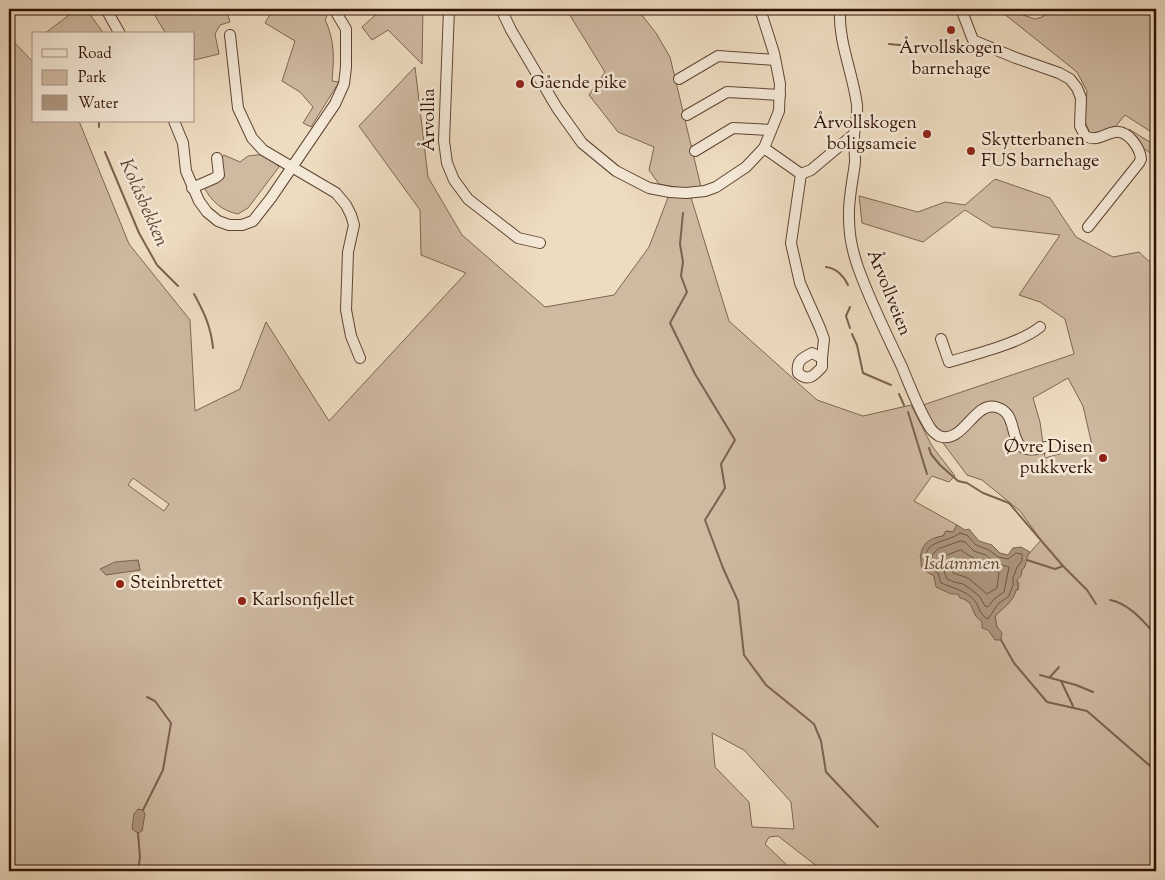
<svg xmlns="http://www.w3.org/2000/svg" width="1165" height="880" font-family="'Sorts Mill Goudy',serif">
	<rect width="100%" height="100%" fill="#eedcc1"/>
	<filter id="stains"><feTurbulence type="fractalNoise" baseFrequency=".004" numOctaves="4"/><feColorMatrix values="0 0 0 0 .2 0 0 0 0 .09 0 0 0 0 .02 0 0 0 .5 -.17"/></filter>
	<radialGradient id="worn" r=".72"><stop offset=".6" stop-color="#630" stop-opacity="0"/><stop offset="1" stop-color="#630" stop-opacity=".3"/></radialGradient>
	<g fill="#ceb9a1" stroke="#7f6552" fill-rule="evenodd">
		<polygon points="77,9 86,9 104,34 44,34"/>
		<polygon points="151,9 226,9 230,22 220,25 215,34 219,54 194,60 194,34 166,34"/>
		<path d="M 273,9 L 321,9 L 327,17 L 325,19 C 335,42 334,57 332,81 L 339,82 L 311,127 L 303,123 L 313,107 L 300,92 L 282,81 L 295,41 L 265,23 Z"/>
		<polygon points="382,9 423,9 422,64 388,30 372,40 362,27"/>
		<polygon points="566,9 637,9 656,33 670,57 701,187 685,189 659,184 649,170 654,147 618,132 589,95 605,72"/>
		<polygon points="998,9 1012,9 1023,15 1035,19 1042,17 1056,9 1156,9 1156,135 1125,115 1114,128 1094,134 1090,133 1084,120 1087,91 1077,72"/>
		<path d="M 9,37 L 34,63 L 34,121 L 79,121 L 129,244 L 190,320 L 195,411 L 240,389 L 266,322 L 329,421 L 466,273 L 421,255 L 420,210 L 359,126 L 415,67 L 428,177 L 462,235 L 545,307 L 614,295 L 649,247 L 669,195 L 689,191 L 729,321 L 817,400 L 863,416 L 911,405 L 932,446 L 955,476 L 949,482 L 932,476 L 914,501 L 957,525 L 953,532 L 946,531 L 943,536 C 931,538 923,544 920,557 L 934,576 L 937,587 L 958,594 L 971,604 L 975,615 L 982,622 L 997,627 L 995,616 C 1003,608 1013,601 1016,590 L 1018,590 L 1019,584 L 1017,580 L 1022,570 L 1024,568 L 1027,556 L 1041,540 L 1020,511 L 982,480 L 967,475 L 943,443 L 923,405 L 1074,354 L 1065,319 L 1040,302 L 1019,295 L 1060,235 L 992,227 L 965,210 L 923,242 L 862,223 L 859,196 L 918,212 L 945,202 L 965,205 L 995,179 L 1050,198 L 1076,237 L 1113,257 L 1139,252 L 1156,268 L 1156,871 L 823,871 L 778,836 L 769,837 L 765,844 L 793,871 L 84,871 L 84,868 L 81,871 L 9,871 ZM 1068,378 L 1083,406 L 1092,445 L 1045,458 L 1040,422 L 1033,398 ZM 133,478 L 169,504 L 164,511 L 128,485 ZM 138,560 L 140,570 L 119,572 ZM 712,733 L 744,750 L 791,802 L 794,829 L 752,827 L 749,802 L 715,767 Z"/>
		<polygon points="1129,129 1156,146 1156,152 1153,155 1139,145 1127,132"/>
		<path d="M 266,154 L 279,167 L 248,208 L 238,214 C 222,211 211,201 204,187 L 216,182 L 220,158 L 224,155 L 240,162 L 248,156 Z"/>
	</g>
	<g fill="#ad9780" stroke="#7b614e">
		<path d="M 957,525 L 965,530 L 969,529 L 979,541 L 992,545 L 1000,553 L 1008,555 L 1013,548 L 1021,547 L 1030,552 C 1026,557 1027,562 1024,568 L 1022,570 L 1021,576 L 1017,580 L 1018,589 L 1016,590 C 1014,601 1003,608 995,616 L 997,627 L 1002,633 L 1001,640 L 995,640 L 988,630 L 982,628 L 982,622 C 980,620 977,618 976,616 C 971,608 972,600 960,598 L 958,594 L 951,594 L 936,587 L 934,576 L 922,569 C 918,550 923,539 943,536 L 946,531 L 953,532 Z"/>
		<polygon points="138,560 140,570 106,575 100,569 115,562"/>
		<polygon points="138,809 143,810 145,814 142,831 138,833 132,829 134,814"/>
	</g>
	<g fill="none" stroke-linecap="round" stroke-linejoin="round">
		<g stroke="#6e5442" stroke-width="1">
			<path d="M 960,533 L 967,535 L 976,545 L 989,550 L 998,557 L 1008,559 L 1016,553 L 1022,554 L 1022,561 L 1017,567 L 1013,578 L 1013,585 L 1009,596 L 998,604 L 988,619 C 979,615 980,607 974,600 C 965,590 953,588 941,583 L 938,573 L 926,565 C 921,539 946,544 960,533 Z"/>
			<polygon points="961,541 965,542 974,551 986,555 995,563 1009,567 1004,592 994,599 988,607 985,606 980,597 972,590 963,584 954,582 947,579 943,568 932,561 932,555 938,549"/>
			<path d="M 961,550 C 967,555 972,557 980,561 C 987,564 991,570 999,572 L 997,588 L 987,594 L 968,578 L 953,573 L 950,567 L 943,557 Z"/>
		</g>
		<g stroke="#7b614e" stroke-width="2">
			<polyline points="889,44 910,46"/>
			<polyline points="99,127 99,121"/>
			<polyline points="105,152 139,233 157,265 178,286"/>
			<polyline points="683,213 680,244 683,262 681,276 687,292 670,323 695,374 735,440 721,464 725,488 705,520 723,568 738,601 744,655 766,685 814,724 821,741 826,772 878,827"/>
			<path d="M 826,267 C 836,268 844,276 848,285"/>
			<path d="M 194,294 C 204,312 211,327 213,348"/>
			<polyline points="850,328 846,316 850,307"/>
			<polyline points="852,334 857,345 863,373 891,385"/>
			<polyline points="899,394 904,405"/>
			<polyline points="908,412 927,474"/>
			<polyline points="929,448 931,454 940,465 958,481 967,483 983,493 1009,503 1063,566"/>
			<polyline points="1027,560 1055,569 1063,566 1087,590 1096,604"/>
			<path d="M 1110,600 C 1130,604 1143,621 1156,635"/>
			<polyline points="1001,640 1014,663 1047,702 1087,711 1156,771"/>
			<polyline points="1040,675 1076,685 1093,692"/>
			<polyline points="1050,677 1059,667"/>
			<polyline points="1061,681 1073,706"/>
			<polyline points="143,810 163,770 171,723 155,701 147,697"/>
			<polyline points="138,833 140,857 138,871"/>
		</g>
		<defs>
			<g id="minor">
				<polyline points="106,9 120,34"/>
				<polyline points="449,9 444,141 447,163 454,180 468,199 518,238 540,243"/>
				<polyline points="501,9 511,30 557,108 582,143 616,171 649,188 670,192 686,193 705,191 716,187 746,167 764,148 779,111 780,84 774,53 760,9"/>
				<path d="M 840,9 C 838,42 853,73 857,105 C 858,116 855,125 854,135 C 854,144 855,153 855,162 C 853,180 848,200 849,218 C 849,236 853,254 859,270 C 871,303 887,335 902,367 C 910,386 920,413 931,429 C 933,432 936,434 939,436 C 963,445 974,401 996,407 C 1025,414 1000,461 1046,447"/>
				<path d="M 961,9 L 973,40 L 977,42 L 1016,58 L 1059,73 L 1070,79 L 1077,88 L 1081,98 L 1080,126 L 1085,136 C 1097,142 1103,134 1115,132 C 1128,130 1140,148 1141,159 L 1139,163 L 1088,227"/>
				<polyline points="230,35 238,108 252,138 263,150 336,193 346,205 351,215 354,225 348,252 346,310 351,336 360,358"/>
				<polyline points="679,79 718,56 775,60"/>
				<polyline points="687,115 727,92 780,95"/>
				<polyline points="174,121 183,143 186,171 199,201 207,212 218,221 229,225 242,225 253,221 271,198 335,104 344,84 346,67 346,29 334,9"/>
				<polyline points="764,148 801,174"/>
				<polyline points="695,151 733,128 771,130"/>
				<polyline points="192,188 215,178 219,175 217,158"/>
				<path d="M 941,339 L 949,362 C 975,354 1021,343 1040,327"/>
				<path d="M 812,353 L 822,358 L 822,367 C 814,376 808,382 798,373 C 796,361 802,358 812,353 Z"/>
				<polyline points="822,358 824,339 820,328 800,283 791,243 801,174 811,170 854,134"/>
			</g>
		</defs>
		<use href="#minor" stroke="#604432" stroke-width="12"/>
		<use href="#minor" stroke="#f4e8d7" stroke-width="10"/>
	</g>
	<g fill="#8f2418" stroke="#f4e8d7" stroke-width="2">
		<circle cx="951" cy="30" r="5"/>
		<circle cx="520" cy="84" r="5"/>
		<circle cx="927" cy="134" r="5"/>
		<circle cx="971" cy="151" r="5"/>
		<circle cx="1103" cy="458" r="5"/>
		<circle cx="120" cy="584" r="5"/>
		<circle cx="242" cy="601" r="5"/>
	</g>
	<g text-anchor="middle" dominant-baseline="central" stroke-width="5" stroke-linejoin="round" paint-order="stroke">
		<g font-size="18" fill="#301103" stroke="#f4e8d7" text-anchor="start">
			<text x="951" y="49" text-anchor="middle">Årvollskogen<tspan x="951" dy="21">barnehage</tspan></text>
			<text x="530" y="84">Gående pike</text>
			<text x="917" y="124" text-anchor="end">Årvollskogen<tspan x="917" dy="21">boligsameie</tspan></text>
			<text x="981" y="141">Skytterbanen<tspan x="981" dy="21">FUS barnehage</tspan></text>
			<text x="1093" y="448" text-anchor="end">Øvre Disen<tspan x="1093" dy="21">pukkverk</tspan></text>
			<text x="130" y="584">Steinbrettet</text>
			<text x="252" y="601">Karlsonfjellet</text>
		</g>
		<g font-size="18" fill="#301103" stroke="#f4e8d7">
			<text transform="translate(430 120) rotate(-90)">Årvollia</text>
			<text transform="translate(888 293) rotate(68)">Årvollveien</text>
		</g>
		<g font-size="19" font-style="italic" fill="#624735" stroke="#f4e8d7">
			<text transform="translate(143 203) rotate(66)">Kolåsbekken</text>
			<text x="962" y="564">Isdammen</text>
		</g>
	</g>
	<rect width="1165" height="880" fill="none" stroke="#eedcc1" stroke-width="30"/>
	<rect x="10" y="10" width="1145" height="860" fill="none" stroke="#301103" stroke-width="2.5"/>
	<rect x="15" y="15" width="1135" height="850" fill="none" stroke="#301103"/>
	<rect x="32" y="32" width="162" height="90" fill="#f4e8d7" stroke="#a69282"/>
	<rect x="42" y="49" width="25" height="8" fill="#f4e8d7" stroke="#a69282"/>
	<text x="78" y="58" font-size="15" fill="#301103">Road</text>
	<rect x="42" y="70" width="25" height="15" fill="#ceb9a1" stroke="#a69282"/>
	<text x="78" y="82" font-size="15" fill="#301103">Park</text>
	<rect x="42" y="95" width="25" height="15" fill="#ad9780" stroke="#a69282"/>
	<text x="78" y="108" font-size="15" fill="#301103">Water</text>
	<rect width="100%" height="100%" filter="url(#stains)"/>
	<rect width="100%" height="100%" fill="url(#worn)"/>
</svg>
